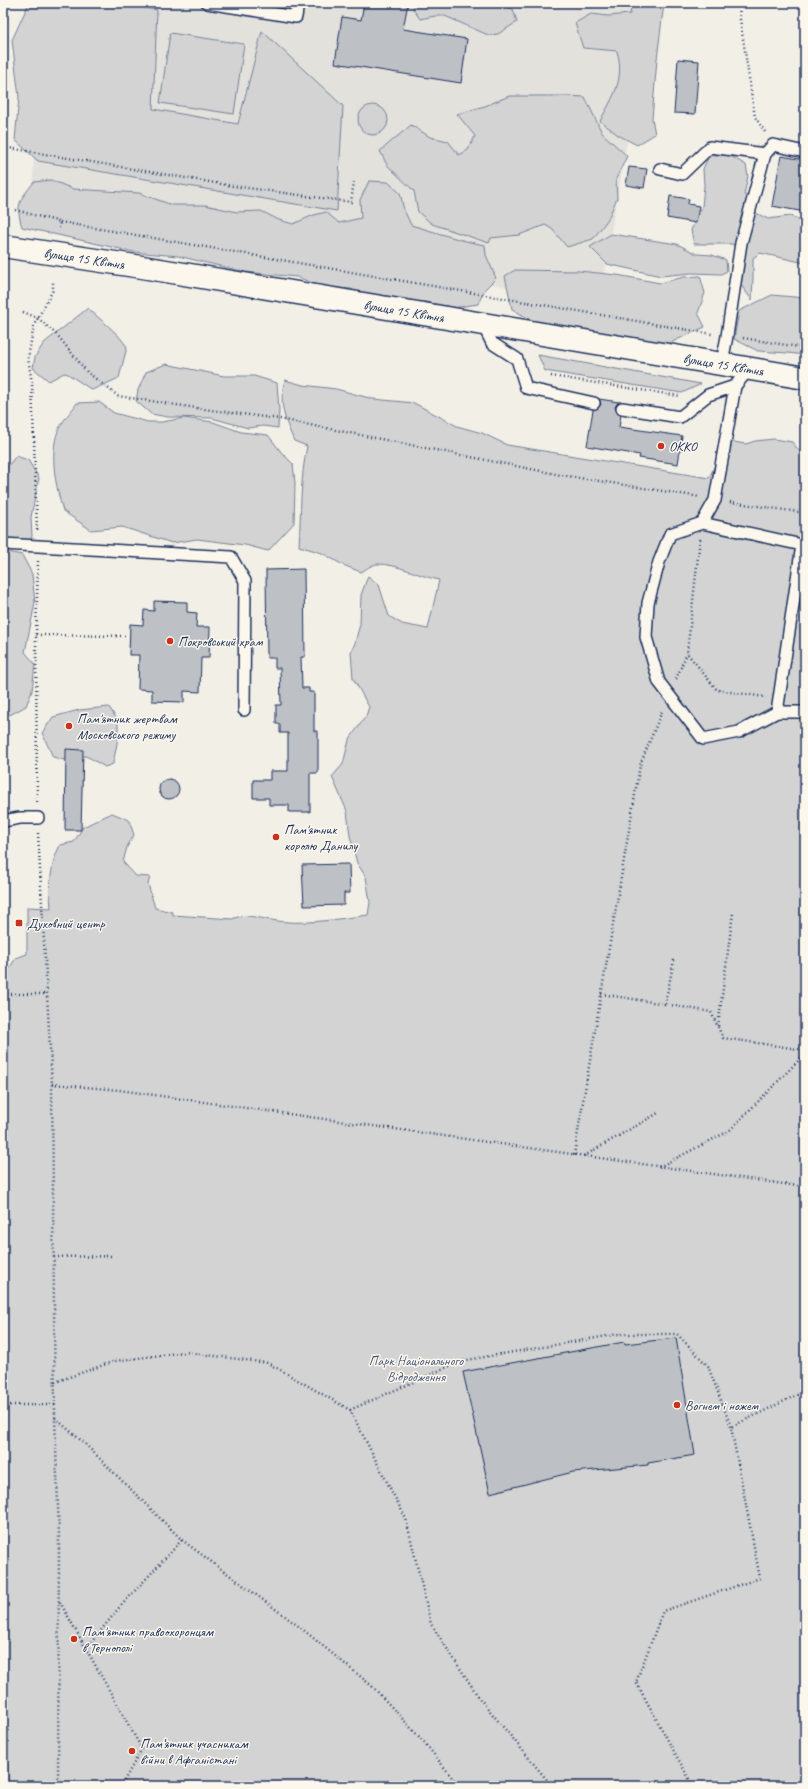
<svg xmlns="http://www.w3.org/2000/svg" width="808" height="1789" font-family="Caveat,sans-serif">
	<rect width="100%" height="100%" fill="#f2efe6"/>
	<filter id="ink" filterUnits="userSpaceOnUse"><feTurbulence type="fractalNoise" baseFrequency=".025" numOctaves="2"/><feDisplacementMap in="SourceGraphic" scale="8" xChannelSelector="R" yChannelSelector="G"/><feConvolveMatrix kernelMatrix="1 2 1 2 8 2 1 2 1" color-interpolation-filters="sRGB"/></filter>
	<g filter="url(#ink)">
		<polygon fill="#e2e1dc" points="40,3 652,3 598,303 32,202"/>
		<g fill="#d2d3d2" stroke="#768198">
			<polygon points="29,3 114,3 157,10 153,109 238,124 262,31 343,106 337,211 38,161 15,140 19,97 12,40"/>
			<polygon points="415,3 493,3 513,9 517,22 498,34 488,35 445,16 435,16 420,19 413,9"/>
			<path d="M 632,3 L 664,3 L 657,59 L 652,119 L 655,134 L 637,145 L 618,135 L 600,121 C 613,97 625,80 617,51 L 583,48 L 575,23 L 591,14 L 608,16 L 630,14 Z"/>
			<polygon points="170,33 244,44 234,114 160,103"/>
			<polygon points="509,96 567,96 585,97 602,133 627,156 616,179 617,198 608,219 593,239 567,247 552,229 545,225 519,235 491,238 489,243 432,224 418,212 414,191 387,165 380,151 411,125 430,137 448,141 459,155 468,150 475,136 457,114 485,106"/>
			<circle cx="373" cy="120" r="15"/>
			<polygon points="709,155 729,155 746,165 748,176 744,195 755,199 754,212 768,219 790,216 805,223 805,263 760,253 753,258 753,277 752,300 740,284 739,256 733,244 694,244 691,230 702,207 704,185 703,169"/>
			<path d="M 51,180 L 73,189 L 139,193 L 172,205 L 205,205 L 237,212 L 261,211 L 279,220 L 293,224 L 314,215 L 326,212 L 339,223 L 361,218 L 360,200 L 369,181 L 388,182 L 400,193 L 404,210 L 411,225 C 436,232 460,241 485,245 L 486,255 L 496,278 L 485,289 L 478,304 L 453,308 L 425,302 L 382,308 L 351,289 L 323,287 L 297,277 L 245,272 L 178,256 L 134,252 L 22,227 C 15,204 20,200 34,182 Z"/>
			<polygon points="611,234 677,244 697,254 712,255 726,260 727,271 721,274 691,273 661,276 607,264 590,247"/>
			<polygon points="515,270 579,271 617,275 660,283 684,277 700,276 705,293 698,313 705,327 663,346 593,331 540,325 512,309 505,276"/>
			<polygon points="772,295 805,298 805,355 788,353 758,351 734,339 739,311"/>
			<path d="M 88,308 C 101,321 117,331 127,347 L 119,378 L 92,390 L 68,374 L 64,373 L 49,381 L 33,368 L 35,357 L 44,343 Z"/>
			<polygon points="538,355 701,384 682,393 545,371"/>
			<polygon points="166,364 224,376 254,376 277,383 279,410 278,428 263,426 248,428 212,418 168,417 151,414 136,401 138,390 146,372"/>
			<path d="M 285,380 L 303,385 L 336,389 L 373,399 L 414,403 L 457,426 L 482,433 L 507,445 L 709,478 L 726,441 L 746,444 L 755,441 L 774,439 L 792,442 L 801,453 L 805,452 L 805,1786 L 9,1786 L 6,1732 L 6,1672 L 3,1633 L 7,1582 L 3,1397 L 3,978 L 16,958 L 27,954 L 27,907 L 51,908 C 49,886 50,865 60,845 L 74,842 L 83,827 L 112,813 L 129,820 L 134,835 L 127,847 L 123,862 L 136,876 L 150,877 L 148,884 L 155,908 L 172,912 L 173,915 L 232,919 C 245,913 258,918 271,920 C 303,926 336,919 368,915 L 370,902 L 366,877 L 357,863 L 350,836 L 347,811 L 332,777 L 343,764 L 349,740 L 366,716 L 369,707 L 353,678 L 351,652 L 355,643 L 360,624 L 361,595 L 368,576 L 379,585 L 389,616 L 402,624 L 428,629 L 439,580 C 419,576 398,564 378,564 C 372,564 365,570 361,572 L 343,565 L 322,553 L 299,546 C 301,513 300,479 307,446 L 294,441 C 285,420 278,403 285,380 Z"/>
			<path d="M 99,402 L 114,413 L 148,422 L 162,422 L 184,418 L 213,422 L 241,432 L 268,435 L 282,453 L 293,464 L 295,483 L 294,523 L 268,551 L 245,545 L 197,539 L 172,543 L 122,527 L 91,530 L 63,511 C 56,487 49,455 58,431 C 61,422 71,412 77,403 Z"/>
			<polygon points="16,456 28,460 39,478 31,517 32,537 26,545 11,540 3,532 3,472"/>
			<polygon points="8,552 22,555 32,574 35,603 25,652 35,664 32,691 26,706 10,715 3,706 3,649 5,634 3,627 3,557"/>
			<polygon points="109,707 118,721 118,738 113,764 105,767 90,758 77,753 64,760 53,757 42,733 53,717 79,710"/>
		</g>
		<g fill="#bdc0c4" stroke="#1b2f5e">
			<polygon points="364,3 408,3 403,29 467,39 461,83 335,63 342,17 361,20"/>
			<polygon points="678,59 699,61 695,114 674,113"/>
			<polygon points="781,156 805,160 805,212 772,206"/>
			<polygon points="629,167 647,169 644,188 626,185"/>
			<polygon points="670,196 689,199 688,204 699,206 696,223 667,218"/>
			<polygon points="599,399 619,402 615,407 617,413 621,415 619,427 682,436 678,464 639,458 640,455 587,446 593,410 599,407 601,404"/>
			<polygon points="304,569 305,657 301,657 302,688 309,688 309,692 314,692 314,731 318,731 318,773 310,773 310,812 289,812 289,805 269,805 269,798 253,798 253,780 270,780 270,771 288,771 288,733 280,733 280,724 276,724 276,705 281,705 280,668 275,668 275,658 267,658 266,570"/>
			<polygon points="154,601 187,602 187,612 197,613 196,627 210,627 209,658 201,658 200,692 184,691 184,702 152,701 152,690 138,689 139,655 129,655 130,624 143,625 144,610 154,611"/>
			<polygon points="66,749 83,750 81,830 65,830"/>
			<circle cx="169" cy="789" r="10"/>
			<polygon points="349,864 350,893 344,893 344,905 304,906 302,865"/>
			<polygon points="676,1338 695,1455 648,1463 648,1465 573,1472 490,1493 463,1372 624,1342 625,1344"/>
		</g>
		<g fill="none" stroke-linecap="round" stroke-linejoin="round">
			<defs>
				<g id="lane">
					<polyline points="207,3 296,17 298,3"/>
					<polyline points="660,169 682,174 710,147 765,154"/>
					<polyline points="483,325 492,343 517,359 526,388 594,403"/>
					<polyline points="722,363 727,336 741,243 765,154 773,145 805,152"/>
					<polyline points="622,408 680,417 708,395 735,386 749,369"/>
					<polyline points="702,523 670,534 659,562 648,603 646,637 659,682 703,739 739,732 777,712 802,545 702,523 715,500 735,386"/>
					<polyline points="3,544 231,557 245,581 244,710"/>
					<polyline points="777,712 805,712"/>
					<polyline points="3,821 20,818 38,818"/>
				</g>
				<g id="highway">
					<path id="s1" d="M 3,246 L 142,267 L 805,378"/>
				</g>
			</defs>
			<use href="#lane" stroke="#1b2f5e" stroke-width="14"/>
			<use href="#highway" stroke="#1b2f5e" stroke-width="25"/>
			<g stroke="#1b2f5e" stroke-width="2.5" stroke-dasharray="1 3" stroke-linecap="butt">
				<polyline points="739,3 740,19 755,117 765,132"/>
				<polyline points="3,147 233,186 351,202 354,182"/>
				<polyline points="15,210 60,222 59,228"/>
				<polyline points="60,222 712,334"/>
				<polyline points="23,312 38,318 58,336 87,372 118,396 203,409 280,419 561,475 700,497"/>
				<polyline points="743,338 805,348"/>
				<polyline points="551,376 680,396"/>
				<polyline points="730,502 805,513"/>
				<polyline points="37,530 32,383 28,358 34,325 53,290 53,281"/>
				<polyline points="700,539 687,653 717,690 765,697"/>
				<polyline points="36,635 126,636"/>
				<polyline points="676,679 687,653"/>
				<polyline points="37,802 36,635 38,561"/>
				<polyline points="38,833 52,1084 55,1418 59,1535 58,1786"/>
				<polyline points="674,960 665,1004 711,1012 723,1038 805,1050"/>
				<polyline points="3,994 46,994"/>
				<polyline points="601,994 665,1004"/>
				<polyline points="718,1026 733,913"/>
				<polyline points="52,1084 119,1090 805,1187"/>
				<polyline points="574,1155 640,765 662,711"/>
				<polyline points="584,1156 658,1113"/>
				<polyline points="659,1167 729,1131 805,1054"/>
				<polyline points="54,1257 112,1256"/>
				<polyline points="55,1382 115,1361 185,1352 268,1363 350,1410 406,1519 431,1624 480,1699 552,1786"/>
				<polyline points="6,1405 55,1405"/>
				<polyline points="350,1410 461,1361 619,1334 677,1334 708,1366 731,1427"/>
				<polyline points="55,1418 84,1443 182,1540 301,1628 372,1686 424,1742 459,1786"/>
				<polyline points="60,1602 142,1749 121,1786"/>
				<polyline points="86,1649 118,1609 182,1540"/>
				<polyline points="693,1786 636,1682 663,1611 760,1578 731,1427 805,1391"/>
			</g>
			<use href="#lane" stroke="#fbf7ec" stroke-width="11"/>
			<use href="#highway" stroke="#fbf7ec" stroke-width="22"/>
		</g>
	</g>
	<g fill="#c8321e" stroke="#fbf7ec" stroke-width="1.5">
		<circle cx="661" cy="446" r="4"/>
		<circle cx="170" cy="641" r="4"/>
		<circle cx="69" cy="726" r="4"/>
		<circle cx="276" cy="837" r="4"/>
		<rect x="15" y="919" width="8" height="8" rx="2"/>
		<circle cx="677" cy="1405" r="4"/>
		<circle cx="74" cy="1639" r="4"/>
		<circle cx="132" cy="1751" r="4"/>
	</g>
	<g text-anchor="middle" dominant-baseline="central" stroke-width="3" stroke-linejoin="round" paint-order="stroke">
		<g font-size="14" fill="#1b2f5e" stroke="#fbf7ec">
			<text stroke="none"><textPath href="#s1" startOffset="82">вулиця 15 Квітня</textPath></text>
			<text stroke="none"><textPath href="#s1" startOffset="406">вулиця 15 Квітня</textPath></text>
			<text stroke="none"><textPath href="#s1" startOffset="730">вулиця 15 Квітня</textPath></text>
		</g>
		<g font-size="14" fill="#1b2f5e" stroke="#fbf7ec" text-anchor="start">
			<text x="669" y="446">ОККО</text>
			<text x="178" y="641">Покровський храм</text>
			<text x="77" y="718">Пам'ятник жертвам<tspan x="77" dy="16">Московського режиму</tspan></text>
			<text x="284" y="829">Пам'ятник<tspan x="284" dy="16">королю Данилу</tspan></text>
			<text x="27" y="923">Духовний центр</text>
			<text x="685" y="1405">Вогнем і ножем</text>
			<text x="82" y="1631">Пам'ятник правоохоронцям<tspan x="82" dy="16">в Тернополі</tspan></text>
			<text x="140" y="1743">Пам’ятник учасникам<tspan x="140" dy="16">війни в Афганістані</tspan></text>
		</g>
		<g font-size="14" fill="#49587b" stroke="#fbf7ec">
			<text x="416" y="1360">Парк Національного<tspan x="416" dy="16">Відродження</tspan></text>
		</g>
	</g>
	<rect width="808" height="1789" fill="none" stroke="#fbf7ec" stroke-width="16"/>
	<rect x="8" y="8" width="792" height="1773" fill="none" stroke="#1b2f5e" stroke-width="1.5" filter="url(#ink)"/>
</svg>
